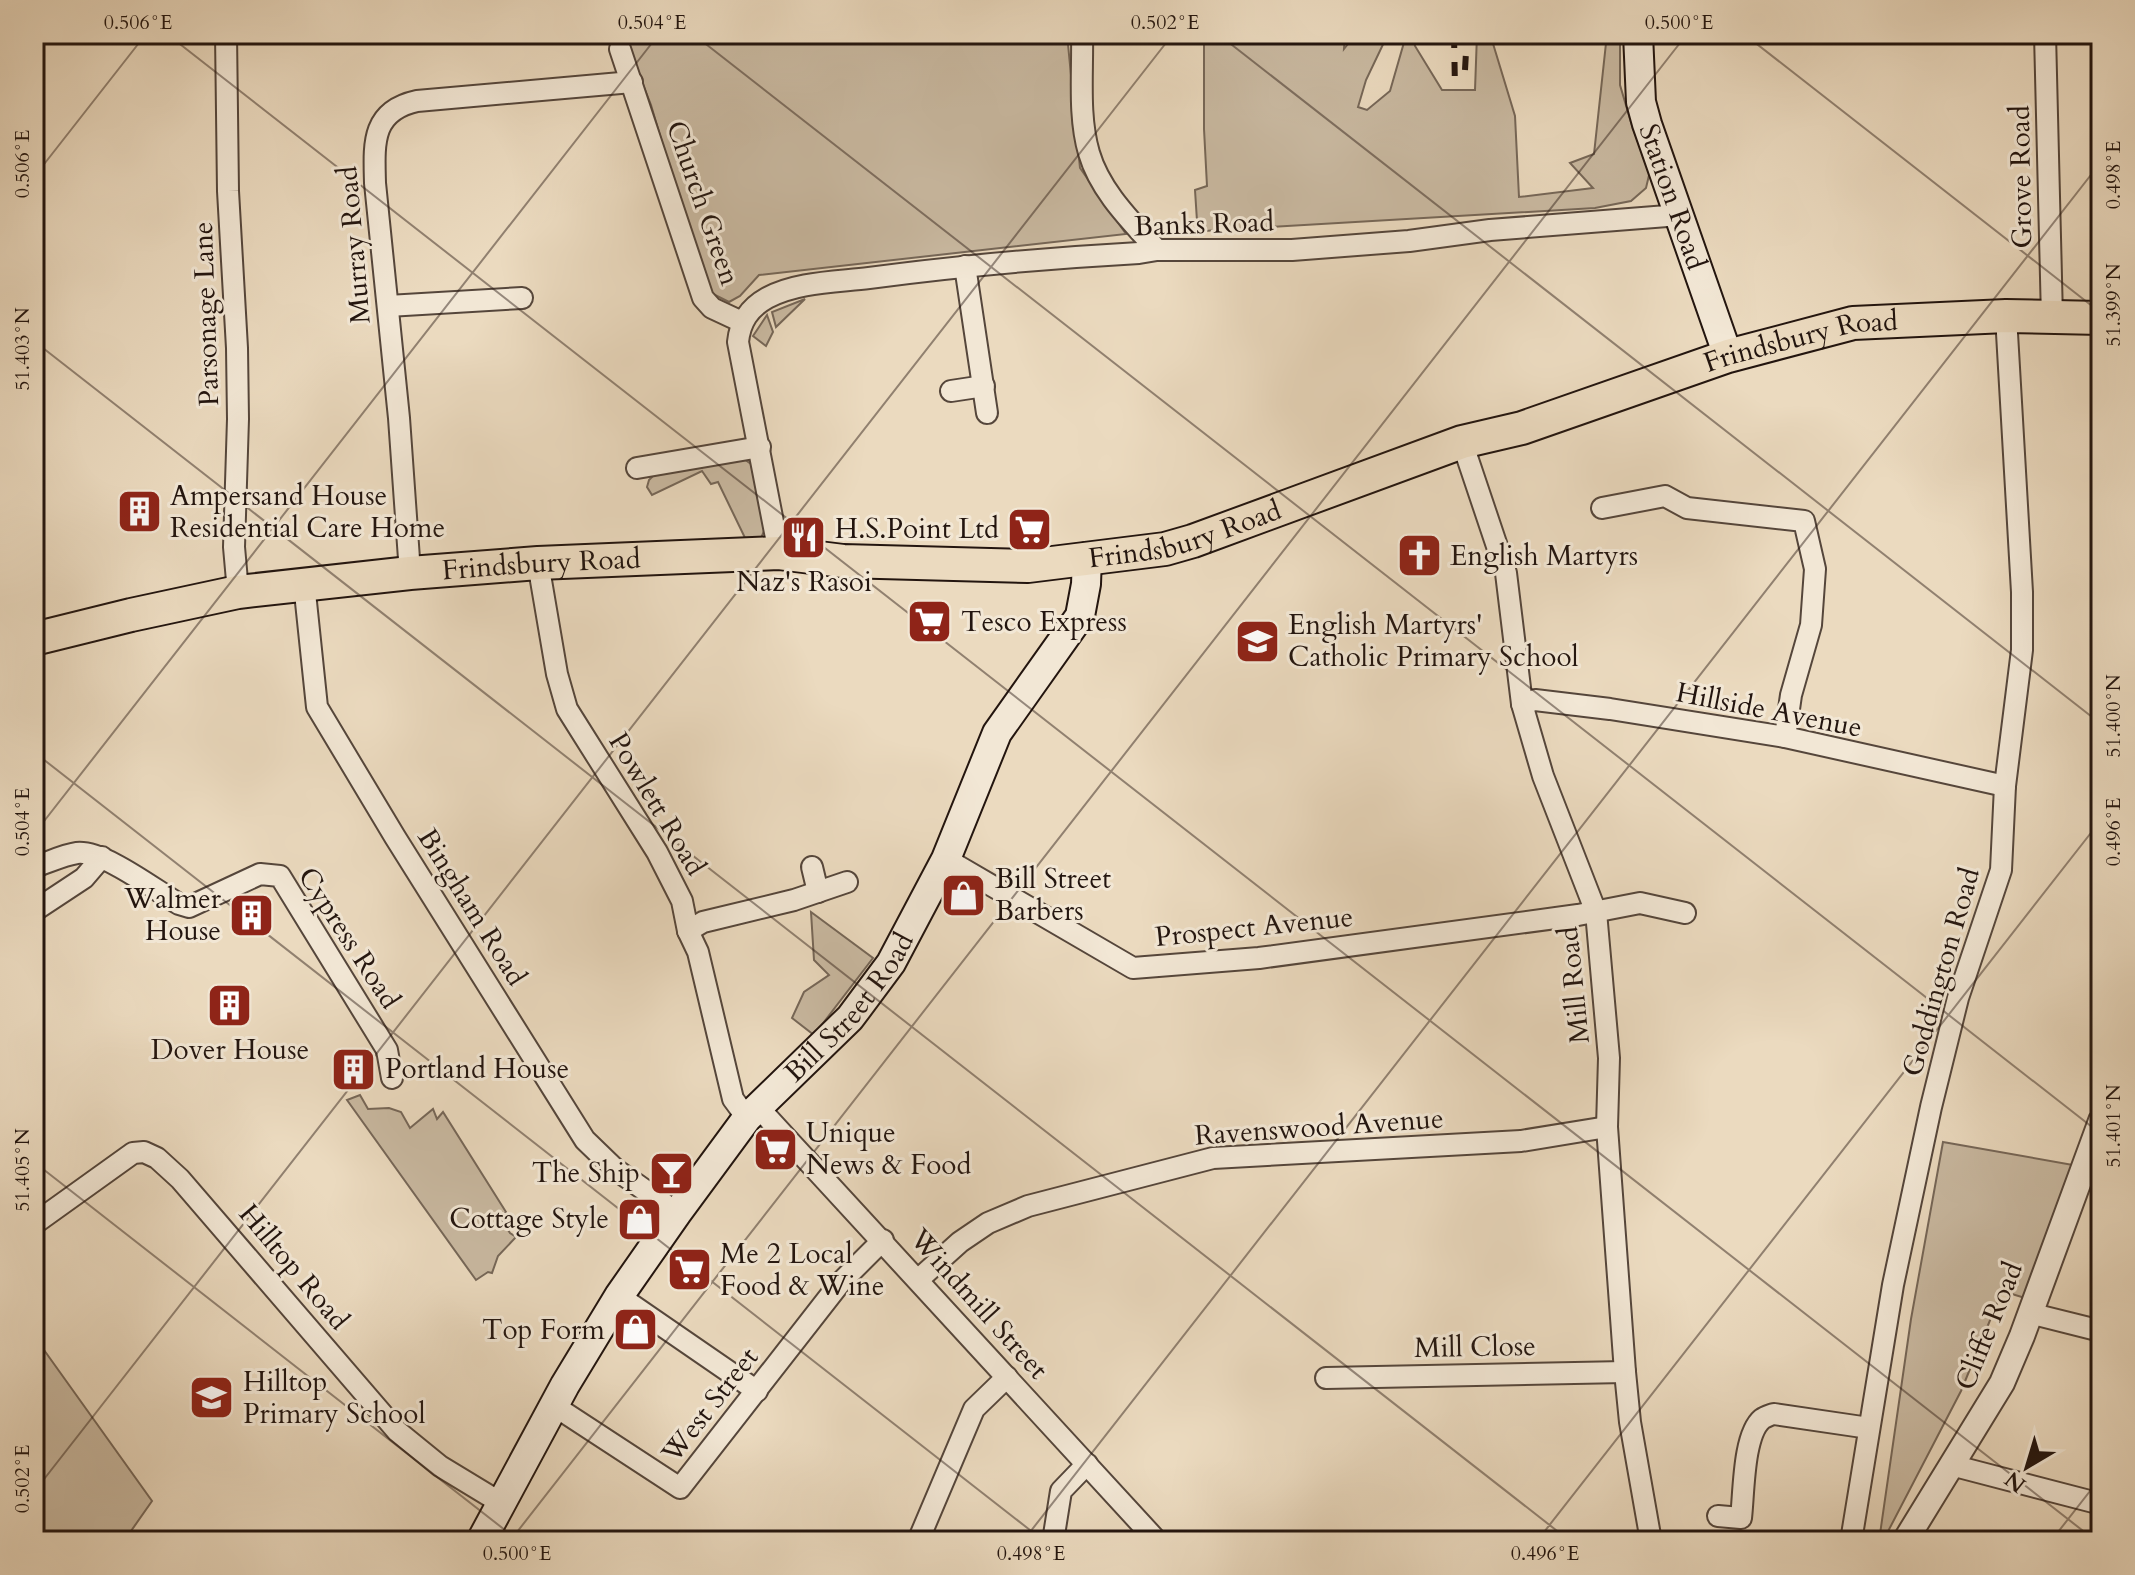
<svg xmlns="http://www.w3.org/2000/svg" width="2135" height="1575" font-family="Cardo,serif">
	<rect width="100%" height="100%" fill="#ebdabf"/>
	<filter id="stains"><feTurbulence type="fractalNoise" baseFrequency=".0025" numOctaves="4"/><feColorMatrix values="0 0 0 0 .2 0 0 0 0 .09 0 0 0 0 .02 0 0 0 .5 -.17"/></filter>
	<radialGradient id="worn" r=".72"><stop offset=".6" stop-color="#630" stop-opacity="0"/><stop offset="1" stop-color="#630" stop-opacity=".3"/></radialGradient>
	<g fill="#c9b9a1" stroke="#766758" stroke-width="2">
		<polygon points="623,34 1067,34 1080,168 1126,234 759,275 740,296 729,302 709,292 699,268 651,105"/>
		<polygon points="1204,34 1345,34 1344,49 1356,34 1388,34 1366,80 1358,107 1367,110 1390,91 1405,39 1414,41 1415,46 1442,90 1475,90 1477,34 1491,37 1515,116 1519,197 1593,188 1570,163 1594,154 1607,34 1620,34 1620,85 1633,129 1650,171 1646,188 1631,201 1595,208 1204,231 1197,221 1195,190 1207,186 1204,129"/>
		<polygon points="805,299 776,327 772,312"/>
		<polygon points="767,315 773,332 766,346 753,336"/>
		<polygon points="744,459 751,464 765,529 761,538 747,542 718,482 711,484 702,471 652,495 647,487 649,480 656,473"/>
		<polygon points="811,912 873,958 814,1035 792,1018 804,992 829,975 814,960"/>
		<polygon points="360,1095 368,1109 389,1108 401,1112 410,1128 433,1109 437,1119 443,1112 506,1212 500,1217 510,1233 516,1237 498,1256 492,1273 488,1272 476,1280 347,1100"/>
		<polygon points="1943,1142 2073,1165 2025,1298 2002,1291 1961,1391 1883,1541 1879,1541 1911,1319"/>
		<polygon points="34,1336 152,1501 124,1541 34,1541"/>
	</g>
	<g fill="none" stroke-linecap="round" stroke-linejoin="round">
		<defs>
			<g id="minor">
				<polyline points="226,34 228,191 237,348 238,419 234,547 238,592"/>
				<path d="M 1082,34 C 1083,72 1078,116 1089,153 C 1100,191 1131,221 1157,250"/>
				<polyline points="2045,34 2052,318"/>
				<polyline points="620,49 703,298 712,308 742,322"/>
				<polyline points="965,266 987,413"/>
				<polyline points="388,306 522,298"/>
				<polyline points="951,391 984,386"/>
				<polyline points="1462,442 1506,573 1522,704 1543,776 1596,912 1609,1058 1607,1127 1625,1372 1630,1422 1651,1541"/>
				<polyline points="637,468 760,447"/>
				<polyline points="1602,508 1665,496 1687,508 1804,521 1815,569 1811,625 1791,695 1785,737"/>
				<path d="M 779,553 L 738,342 C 740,322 749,308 767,298 C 796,282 836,282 869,278 C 959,266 1049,258 1139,253 L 1157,250 L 1292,250 L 1409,241 L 1490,230 L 1680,215"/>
				<polyline points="538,563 557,674 567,709 657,852 682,901 688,931 698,952 733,1099 747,1118"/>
				<path d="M 410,573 L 399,418 L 375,183 C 374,144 371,111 417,101 L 632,82"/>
				<polyline points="304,583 317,707 395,837 585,1140 615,1169 677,1213"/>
				<polyline points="1522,704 1535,700 1610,709 1785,737 2005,786"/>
				<polyline points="946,859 1133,968 1259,958 1578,915 1640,903 1685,913"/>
				<path d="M 34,867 C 47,863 63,855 77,853 C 103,850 155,890 179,904 L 189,907 L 260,874 L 280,876 L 387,1050 L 392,1078"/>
				<polyline points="812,867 818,892"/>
				<polyline points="34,911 84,878 102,857"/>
				<polyline points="688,931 703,922 794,900 847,882"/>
				<polyline points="758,1107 1157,1541"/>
				<polyline points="34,1224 133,1153 144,1152 157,1158 180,1179 397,1431 440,1466 501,1503"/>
				<polyline points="919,1279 960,1242 988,1223 1028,1206 1213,1158 1521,1141 1607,1127"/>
				<polyline points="619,1296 757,1391"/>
				<polyline points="2029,1313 2101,1331"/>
				<polyline points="1326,1378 1625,1372"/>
				<polyline points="553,1405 680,1488 840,1283 883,1240"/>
				<polyline points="1951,1465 2101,1504"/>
				<path d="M 1718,1516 L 1741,1518 C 1744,1493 1743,1435 1762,1419 C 1763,1418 1772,1414 1774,1414 L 1869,1428"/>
				<polyline points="918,1541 974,1409 1007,1377"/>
				<polyline points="1053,1541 1061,1491 1087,1464"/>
				<polyline points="1851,1541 1893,1285 1931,1107 1958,998 2001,870 2005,786 2022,650 2022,592 2006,316"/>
			</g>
			<polyline id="tertiary" points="1905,1541 2002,1383 2022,1336 2101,1121"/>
			<g id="secondary">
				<path id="s1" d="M 1638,34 L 1641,102 L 1647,124 L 1728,356"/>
				<path id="s2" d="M 481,1541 L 565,1385 L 619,1296 L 677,1213 L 747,1118 L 850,1018 L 891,963 L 946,859 L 997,733 L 1080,616 L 1086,584 L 1087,557"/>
			</g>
			<g id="primary">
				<path id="s3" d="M 34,639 L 131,615 L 238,592 L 410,573 L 538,563 L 779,553 L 843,561 L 1028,566 L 1165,549 L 1193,541 L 1462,442 L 1522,428 L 1728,356 L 1853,323 L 2006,316 L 2101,318"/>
			</g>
		</defs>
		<use href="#minor" stroke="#55463b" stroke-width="24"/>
		<use href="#tertiary" stroke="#55463b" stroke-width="28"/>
		<use href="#secondary" stroke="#23150f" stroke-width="32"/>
		<use href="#primary" stroke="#23150f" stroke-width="36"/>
		<use href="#minor" stroke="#f2e7d5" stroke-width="20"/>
		<use href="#tertiary" stroke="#f2e7d5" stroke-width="24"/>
		<use href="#secondary" stroke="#f2e7d5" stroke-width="28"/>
		<use href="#primary" stroke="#ebdabf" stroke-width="32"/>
		<g stroke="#23150f" stroke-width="6" stroke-dasharray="14 14" stroke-linecap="butt">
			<polyline points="1454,34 1455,90"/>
			<polyline points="1465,70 1467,34"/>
		</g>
	</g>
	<path fill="none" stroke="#23150f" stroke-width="2" stroke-opacity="0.45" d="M 167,34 L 2096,1541M 693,34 L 2101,1134M 1218,34 L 2101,724M 1744,34 L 2101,313M 34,177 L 146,34M 34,341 L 1570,1541M 34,752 L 1044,1541M 34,834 L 659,34M 34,1162 L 519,1541M 34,1492 L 1173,34M 510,1541 L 1687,34M 1023,1541 L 2101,162M 1537,1541 L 2101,820M 2051,1541 L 2101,1477"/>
	<defs>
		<symbol id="building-square" viewBox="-11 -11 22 22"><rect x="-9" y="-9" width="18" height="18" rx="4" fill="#8f2418" stroke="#f2e7d5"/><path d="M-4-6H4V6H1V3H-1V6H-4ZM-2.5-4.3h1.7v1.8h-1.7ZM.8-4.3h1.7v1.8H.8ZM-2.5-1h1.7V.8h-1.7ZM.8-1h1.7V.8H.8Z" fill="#fff"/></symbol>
		<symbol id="supermarket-square" viewBox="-11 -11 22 22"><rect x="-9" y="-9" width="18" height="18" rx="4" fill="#8f2418" stroke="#f2e7d5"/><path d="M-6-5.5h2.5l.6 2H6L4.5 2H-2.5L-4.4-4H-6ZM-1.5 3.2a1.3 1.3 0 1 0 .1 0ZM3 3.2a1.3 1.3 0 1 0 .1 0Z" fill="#fff"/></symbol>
		<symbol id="restaurant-square" viewBox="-11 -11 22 22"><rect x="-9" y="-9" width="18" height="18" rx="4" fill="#8f2418" stroke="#f2e7d5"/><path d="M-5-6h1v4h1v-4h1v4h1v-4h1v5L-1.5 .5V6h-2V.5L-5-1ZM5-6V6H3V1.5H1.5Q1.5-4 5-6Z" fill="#fff"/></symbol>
		<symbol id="church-square" viewBox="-11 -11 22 22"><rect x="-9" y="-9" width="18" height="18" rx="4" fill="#8f2418" stroke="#f2e7d5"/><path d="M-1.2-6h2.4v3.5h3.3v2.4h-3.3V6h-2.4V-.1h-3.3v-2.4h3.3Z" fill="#fff"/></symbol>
		<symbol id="school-square" viewBox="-11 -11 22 22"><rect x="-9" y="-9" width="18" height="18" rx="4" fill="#8f2418" stroke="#f2e7d5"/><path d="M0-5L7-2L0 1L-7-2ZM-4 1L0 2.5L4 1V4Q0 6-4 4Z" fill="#fff"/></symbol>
		<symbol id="shop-square" viewBox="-11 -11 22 22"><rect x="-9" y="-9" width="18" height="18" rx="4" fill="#8f2418" stroke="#f2e7d5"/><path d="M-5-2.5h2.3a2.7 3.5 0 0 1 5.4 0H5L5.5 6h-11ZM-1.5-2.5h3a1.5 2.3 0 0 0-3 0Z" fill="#fff"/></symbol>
		<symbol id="bar-square" viewBox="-11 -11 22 22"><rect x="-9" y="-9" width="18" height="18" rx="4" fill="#8f2418" stroke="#f2e7d5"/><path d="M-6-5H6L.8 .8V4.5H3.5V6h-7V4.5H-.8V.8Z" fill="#fff"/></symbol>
	</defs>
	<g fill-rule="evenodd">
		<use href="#building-square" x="114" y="486" width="51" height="51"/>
		<use href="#supermarket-square" x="1004" y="504" width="51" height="51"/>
		<use href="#restaurant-square" x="778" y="512" width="51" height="51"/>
		<use href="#church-square" x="1394" y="530" width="51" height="51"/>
		<use href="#supermarket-square" x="904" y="596" width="51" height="51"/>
		<use href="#school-square" x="1232" y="616" width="51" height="51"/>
		<use href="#shop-square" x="938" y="870" width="51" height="51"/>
		<use href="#building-square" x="226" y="890" width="51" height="51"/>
		<use href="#building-square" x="204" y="980" width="51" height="51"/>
		<use href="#building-square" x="328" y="1044" width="51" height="51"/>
		<use href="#supermarket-square" x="750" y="1124" width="51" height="51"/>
		<use href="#bar-square" x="646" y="1148" width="51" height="51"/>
		<use href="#shop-square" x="614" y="1194" width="51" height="51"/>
		<use href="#supermarket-square" x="664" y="1244" width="51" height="51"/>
		<use href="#shop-square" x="610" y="1304" width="51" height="51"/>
		<use href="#school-square" x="186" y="1372" width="51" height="51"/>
	</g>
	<g text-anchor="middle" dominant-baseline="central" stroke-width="6" stroke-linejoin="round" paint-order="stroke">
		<g font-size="28" fill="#23150f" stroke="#f2e7d5">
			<text transform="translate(2021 177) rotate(-91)">Grove Road</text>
			<text stroke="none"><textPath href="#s1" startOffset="168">Station Road</textPath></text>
			<text transform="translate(703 203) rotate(71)">Church Green</text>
			<text transform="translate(1204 224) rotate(-2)">Banks Road</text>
			<text transform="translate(354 245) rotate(-95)">Murray Road</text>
			<text transform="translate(206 314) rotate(-92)">Parsonage Lane</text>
			<text stroke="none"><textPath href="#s3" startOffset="1810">Frindsbury Road</textPath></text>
			<text stroke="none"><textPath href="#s3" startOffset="1162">Frindsbury Road</textPath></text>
			<text stroke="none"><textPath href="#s3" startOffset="514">Frindsbury Road</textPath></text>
			<text transform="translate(1769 710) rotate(11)">Hillside Avenue</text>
			<text transform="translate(657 804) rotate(59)">Powlett Road</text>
			<text transform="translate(472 907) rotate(58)">Bingham Road</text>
			<text transform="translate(1254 927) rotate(-6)">Prospect Avenue</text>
			<text transform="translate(349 938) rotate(57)">Cypress Road</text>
			<text transform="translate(1941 972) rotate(-74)">Goddington Road</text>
			<text transform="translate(1574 985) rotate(-96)">Mill Road</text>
			<text stroke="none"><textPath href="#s2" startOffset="652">Bill Street Road</textPath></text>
			<text transform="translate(1319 1127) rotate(-4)">Ravenswood Avenue</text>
			<text transform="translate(294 1267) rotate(50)">Hilltop Road</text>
			<text transform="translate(979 1304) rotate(48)">Windmill Street</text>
			<text transform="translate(1989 1326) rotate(-68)">Cliffe Road</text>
			<text transform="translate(1475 1347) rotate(-1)">Mill Close</text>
			<text transform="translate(710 1405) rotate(-52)">West Street</text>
		</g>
		<g font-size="28" fill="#23150f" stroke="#f2e7d5" text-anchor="start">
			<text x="170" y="496">Ampersand House<tspan x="170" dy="32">Residential Care Home</tspan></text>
			<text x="999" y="529" text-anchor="end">H.S.Point Ltd</text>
			<text x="1450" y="556">English Martyrs</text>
			<text x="804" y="582" text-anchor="middle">Naz's Rasoi</text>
			<text x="961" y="622">Tesco Express</text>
			<text x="1288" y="625">English Martyrs'<tspan x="1288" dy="32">Catholic Primary School</tspan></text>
			<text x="995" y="879">Bill Street<tspan x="995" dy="32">Barbers</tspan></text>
			<text x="221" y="899" text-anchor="end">Walmer<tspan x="221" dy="32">House</tspan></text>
			<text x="230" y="1050" text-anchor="middle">Dover House</text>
			<text x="385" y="1069">Portland House</text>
			<text x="806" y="1133">Unique<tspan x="806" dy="32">News &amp; Food</tspan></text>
			<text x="640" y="1173" text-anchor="end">The Ship</text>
			<text x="609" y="1219" text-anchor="end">Cottage Style</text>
			<text x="720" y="1254">Me 2 Local<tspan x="720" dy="32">Food &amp; Wine</tspan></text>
			<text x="605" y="1330" text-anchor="end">Top Form</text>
			<text x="243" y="1382">Hilltop<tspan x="243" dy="32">Primary School</tspan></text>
		</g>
	</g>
	<rect width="2135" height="1575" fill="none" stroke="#ebdabf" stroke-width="88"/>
	<g transform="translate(2027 1467) rotate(218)" stroke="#f2e7d5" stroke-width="6" paint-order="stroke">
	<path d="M0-6L14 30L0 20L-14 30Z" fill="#23150f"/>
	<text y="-12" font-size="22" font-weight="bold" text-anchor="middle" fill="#23150f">N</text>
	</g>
	<rect x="44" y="44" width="2047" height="1487" fill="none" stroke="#23150f" stroke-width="3"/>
	<g font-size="20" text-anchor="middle" fill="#23150f">
		<text x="138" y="29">0.506°E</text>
		<text x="652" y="29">0.504°E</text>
		<text x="1165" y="29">0.502°E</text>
		<text x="1679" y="29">0.500°E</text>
		<text transform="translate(22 164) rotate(-90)" y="7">0.506°E</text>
		<text transform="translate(2113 175) rotate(-90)" y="7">0.498°E</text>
		<text transform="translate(2113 305) rotate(-90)" y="7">51.399°N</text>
		<text transform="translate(22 349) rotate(-90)" y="7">51.403°N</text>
		<text transform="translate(2113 716) rotate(-90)" y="7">51.400°N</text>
		<text transform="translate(22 822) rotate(-90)" y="7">0.504°E</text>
		<text transform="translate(2113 832) rotate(-90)" y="7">0.496°E</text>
		<text transform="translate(2113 1126) rotate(-90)" y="7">51.401°N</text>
		<text transform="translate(22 1170) rotate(-90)" y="7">51.405°N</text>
		<text transform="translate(22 1479) rotate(-90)" y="7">0.502°E</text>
		<text x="517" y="1560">0.500°E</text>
		<text x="1031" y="1560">0.498°E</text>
		<text x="1545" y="1560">0.496°E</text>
	</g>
	<rect width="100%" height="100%" filter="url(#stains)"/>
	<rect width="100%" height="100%" fill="url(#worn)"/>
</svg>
